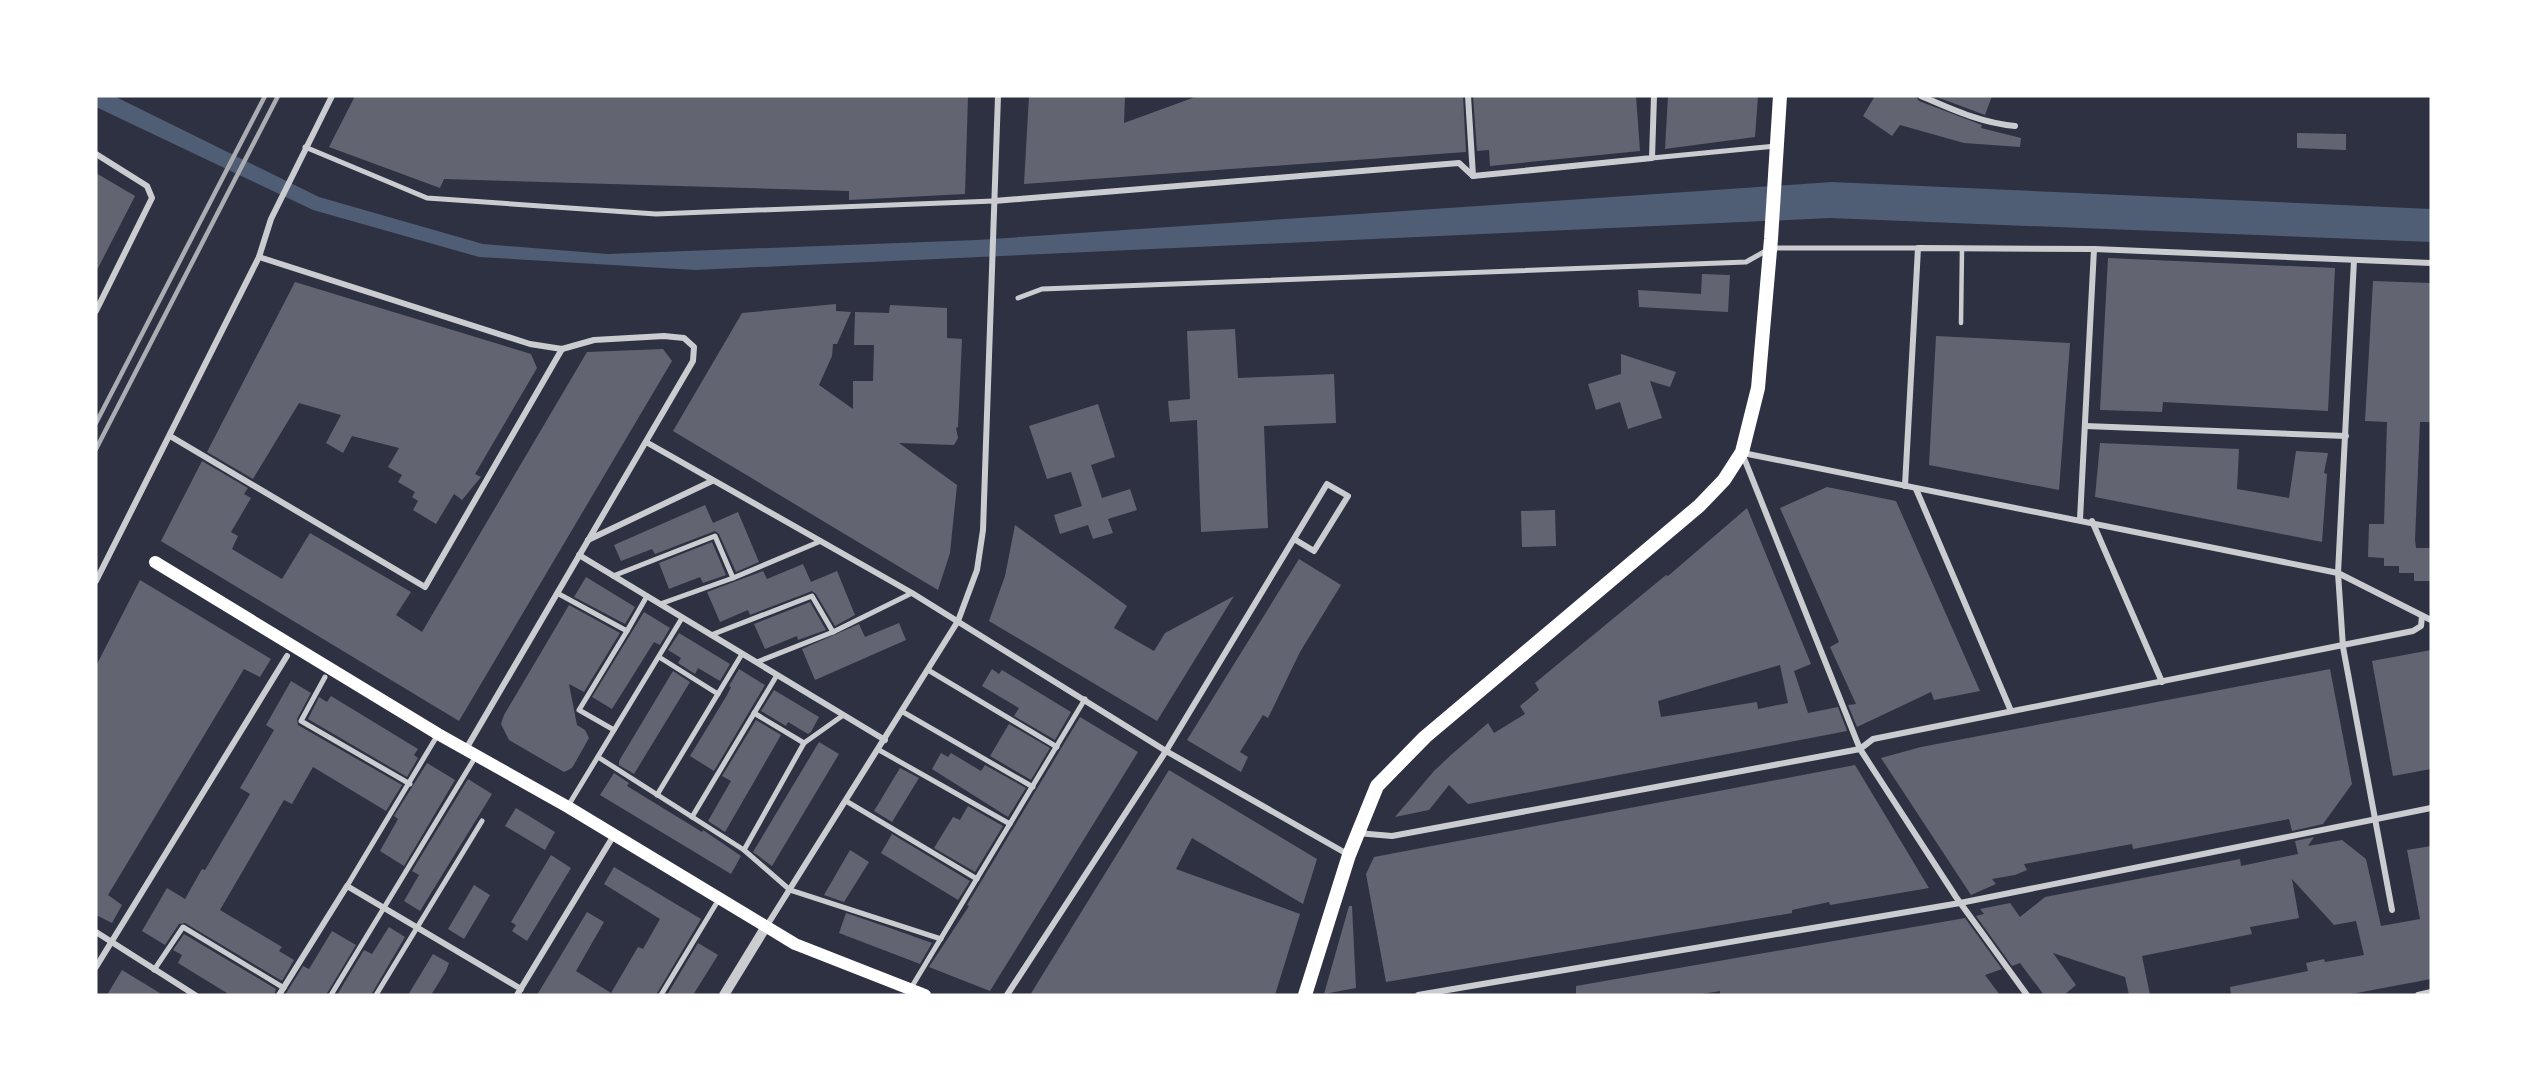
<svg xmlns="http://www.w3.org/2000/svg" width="2527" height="1091" font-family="Jost,sans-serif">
	<rect width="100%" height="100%" fill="#2d3142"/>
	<polygon fill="#4f5d75" points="96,96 114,96 319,197 483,244 608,254 977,240 1832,182 2431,209 2431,242 1830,218 695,270 479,257 313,210 96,107"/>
	<g fill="#626471" fill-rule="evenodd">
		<polygon points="355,96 968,96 965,194 849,200 849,191 444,179 440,188 329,147"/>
		<polygon points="1029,96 1125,96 1124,123 1198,96 1463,96 1466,152 1024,184"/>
		<polygon points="1473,96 1636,96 1640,151 1490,166 1489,150 1477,151"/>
		<polygon points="1668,96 1758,96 1755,137 1665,149"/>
		<polygon points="1875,96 1916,96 1919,101 1982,125 1981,128 2021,138 2020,147 1964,143 1900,125 1892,136 1863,116"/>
		<polygon points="1934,96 1992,96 1985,115"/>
		<polygon points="2297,133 2346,134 2346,150 2297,148"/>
		<polygon points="96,173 135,196 96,272"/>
		<polygon points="2108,258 2335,268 2328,411 2163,402 2162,412 2100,410"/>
		<polygon points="1702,274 1730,275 1728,312 1639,307 1638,290 1701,294"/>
		<polygon points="2373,281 2431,283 2431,422 2420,422 2415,540 2416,548 2431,548 2431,581 2414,581 2414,573 2399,573 2399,566 2384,566 2384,558 2368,557 2369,524 2384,524 2387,422 2365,421"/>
		<polygon points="295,282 531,354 537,368 475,474 481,477 462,500 454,494 436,524 413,510 418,501 412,497 415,492 398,482 402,475 388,467 399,448 352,436 343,453 326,443 341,415 299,403 253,479 207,452"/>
		<polygon points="836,304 836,311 851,312 837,344 833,344 832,356 819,385 853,409 853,381 873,381 874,345 854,345 855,312 889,313 890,305 947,308 947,338 962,339 958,427 956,428 958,438 954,445 899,443 957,485 950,553 938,590 673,431 742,313"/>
		<polygon points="1235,329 1238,378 1334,374 1336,423 1264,426 1268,528 1201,532 1197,420 1170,422 1168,401 1190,399 1187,331"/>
		<polygon points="1936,336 2070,343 2059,490 1929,465"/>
		<polygon points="663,349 672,361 459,721 161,541 202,461 248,488 244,494 251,498 231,532 238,536 232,549 282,579 310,533 411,592 396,615 422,632 587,352"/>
		<polygon points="1621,354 1676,372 1670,387 1650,381 1662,418 1628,429 1620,402 1596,410 1588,384 1621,374"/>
		<polygon points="1098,404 1115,457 1091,465 1102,498 1130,489 1137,510 1108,519 1113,533 1093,539 1088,525 1060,534 1054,515 1082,506 1071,472 1047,479 1029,426"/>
		<polygon points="2100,443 2239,449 2237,489 2289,498 2296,451 2328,453 2324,473 2327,474 2322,542 2095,497"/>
		<polygon points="1827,487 1896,501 1980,691 1934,700 1931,692 1857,727 1848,705 1856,704 1830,647 1839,642 1780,508"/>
		<polygon points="705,505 713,523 738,512 759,562 736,572 719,534 715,531 655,554 652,549 621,561 614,545"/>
		<path d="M 1747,508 L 1811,664 L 1794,671 L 1808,713 L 1838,707 L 1847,731 L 1468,804 L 1449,785 L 1429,810 L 1395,817 L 1434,771 L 1451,755 L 1488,723 L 1494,733 L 1525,714 L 1520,706 L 1539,690 L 1535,683 L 1666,575 L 1668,576 ZM 1780,665 L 1788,703 L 1758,709 L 1757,702 L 1661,717 L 1658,701 Z"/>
		<polygon points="1555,510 1556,546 1522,547 1521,511"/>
		<polygon points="1015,525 1127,606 1114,628 1154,651 1165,633 1234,596 1157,721 989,621 1005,576"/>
		<polygon points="712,542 726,575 703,583 700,577 669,589 659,563"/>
		<polygon points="1299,559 1341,585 1300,652 1268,718 1263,715 1240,752 1248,757 1241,772 1187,740"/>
		<polygon points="803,564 811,582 837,571 855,615 835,626 816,594 812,591 750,615 748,610 720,622 707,592 763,571 767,579"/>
		<polygon points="586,577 635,607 625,624 574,597"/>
		<polygon points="140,580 271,659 260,677 244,669 108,895 122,905 112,923 96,915 96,666"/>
		<polygon points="810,602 826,630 798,640 797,636 765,649 754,624"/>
		<polygon points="569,605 620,633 584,692 569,684 577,725 585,730 589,738 572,768 564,772 509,740 501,724 504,715"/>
		<polygon points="644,612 670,628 660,645 654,642 612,709 592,697"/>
		<polygon points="899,623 906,640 815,680 802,649 859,624 865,637"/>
		<polygon points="679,633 730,664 720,681 698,668 695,674 678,663 681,658 668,650"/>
		<polygon points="2431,650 2431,769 2393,776 2372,661"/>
		<polygon points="739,669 765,685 714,771 690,756 727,695 731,687 729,686"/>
		<polygon points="992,669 999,674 1002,670 1071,712 1055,740 1014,716 1019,708 982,686"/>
		<polygon points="2330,669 2352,784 2323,824 2292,831 2289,819 2133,849 2132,844 2024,864 2027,870 2015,875 1992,879 1996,884 1971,895 1881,758 1921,747"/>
		<polygon points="673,671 690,682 634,774 619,765 619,761"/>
		<polygon points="291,681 311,693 297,719 298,725 402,785 386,811 313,767 292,804 284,800 220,910 282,947 279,951 294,960 282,981 185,923 179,924 165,945 142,931 167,888 185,899 202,869 205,870 250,794 240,788 274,730 266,725"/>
		<polygon points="774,690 819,717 811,732 808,734 788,722 786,726 761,711"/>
		<polygon points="331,696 418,749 414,755 418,758 407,777 308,719 319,697 327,702"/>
		<polygon points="1080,717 1138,752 990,991 929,967 969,906 967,905"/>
		<polygon points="756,720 781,735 725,832 708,821 731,781 722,776"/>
		<polygon points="1009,724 1050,748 1031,780 990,756"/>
		<polygon points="819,742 839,754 772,866 753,852"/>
		<polygon points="941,753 948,757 951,753 981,771 985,765 1026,788 1008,817 932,769"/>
		<polygon points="427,763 455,780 404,866 380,851 398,819 394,816"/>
		<polygon points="1855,765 1929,888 1830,905 1829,902 1792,910 1792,913 1386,982 1366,874 1374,857"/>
		<polygon points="900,768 919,778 892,822 874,811"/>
		<polygon points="1169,770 1317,859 1303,904 1192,838 1176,869 1300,914 1275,995 1030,995"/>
		<polygon points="614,773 629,783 627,786 702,832 703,830 741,856 731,874 600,795"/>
		<polygon points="468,779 492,794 420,911 404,901 419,875 412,871"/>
		<polygon points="968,806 1003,826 975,872 934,848 953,817 960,820"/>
		<polygon points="516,808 555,832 545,850 505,826"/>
		<polygon points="892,834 970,881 958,900 881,853"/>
		<polygon points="2314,837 2308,846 2342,840 2366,859 2381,926 2420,919 2407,850 2431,846 2431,979 2346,995 2231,995 2230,987 2308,971 2306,963 2324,959 2325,962 2364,955 2356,921 2334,925 2292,879 2299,918 2250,927 2252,934 2142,956 2150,995 2129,995 2125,977 2053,953 2076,985 2064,995 2044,995 2020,963 2012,966 1976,916 1984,914 1980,909 2010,903 2020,917 2045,897 2240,859 2241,866 2298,854 2295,841"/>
		<polygon points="850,850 869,862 844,902 824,895"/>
		<polygon points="551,855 571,868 527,941 512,931 516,925 511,922"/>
		<polygon points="614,867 701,919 656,995 537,995 587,912 604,922 576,971 611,993 638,947 643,949 660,919 604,884"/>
		<polygon points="474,885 490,895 464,939 448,929"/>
		<polygon points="1349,906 1352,906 1356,988 1324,994"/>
		<polygon points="846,913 890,928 932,943 920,964 839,933"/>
		<polygon points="1965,918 2002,969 1985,975 2000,995 1720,995 1720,991 1696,995 1576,995 1576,986"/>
		<polygon points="389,927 405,937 371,995 337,995 364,950 372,954"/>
		<polygon points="332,931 356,945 326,995 285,995 303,966 309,969"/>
		<polygon points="184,934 276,989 274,995 230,995 178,963 182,955 173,950"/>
		<polygon points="698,943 718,955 693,995 667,995"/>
		<polygon points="433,954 449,963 446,971 431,995 408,995"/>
		<polygon points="122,970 163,995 107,995"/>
	</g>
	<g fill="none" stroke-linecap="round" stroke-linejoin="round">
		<polyline stroke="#caccd0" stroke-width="4.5" points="1961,323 1962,248"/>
		<g stroke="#caccd0" stroke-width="5">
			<polyline points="305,147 427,198 656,214 994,201"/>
			<polyline points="1652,158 1776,146"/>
			<polyline points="1018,298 1042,289 1746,262 1771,248 1918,248"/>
			<polyline points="613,576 715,536 733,578"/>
			<polyline points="557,593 627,631 579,710 614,730"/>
			<polyline points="660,604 733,578 821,541"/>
			<polyline points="627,631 647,596"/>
			<polyline points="711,635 812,596 833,632"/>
			<polyline points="659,657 718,694"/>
			<polyline points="757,662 833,632 912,593"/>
			<polyline points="928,670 1057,747"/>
			<polyline points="325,677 301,721 410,784"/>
			<polyline points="903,712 1033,787"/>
			<polyline points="804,743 842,716"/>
			<polyline points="879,750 1010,824"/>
			<polyline points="598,757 744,850 804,743 754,713"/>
			<polyline points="657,795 742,654"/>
			<polyline points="846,801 977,879"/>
			<polyline points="568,806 682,618"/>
			<polyline points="692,817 777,675"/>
			<polyline points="744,850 790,890 941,939"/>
			<polyline points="347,886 437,736"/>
			<polyline points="154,970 183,927 284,988"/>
			<polyline points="911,988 1085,699"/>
			<polyline points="331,995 476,756"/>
			<polyline points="376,995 482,821"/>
			<polyline points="661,995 719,899"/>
		</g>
		<g stroke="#caccd0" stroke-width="6">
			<polyline points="1468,96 1473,176"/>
			<path d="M 1921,96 C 1951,109 1981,123 2015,126"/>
			<polyline points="96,154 147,186 152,198 96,311"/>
			<polyline points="994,201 1459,163 1473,176 1652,158 1654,96"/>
			<polyline points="259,257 530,344 562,349 594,340 664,336 684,338 694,347 693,361 466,749"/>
			<polyline points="2354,260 2338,573 2343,647 2392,910"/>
			<polyline points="2085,426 2346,436"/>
			<polyline points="170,436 425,587 562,349"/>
			<polyline points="646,442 912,593 1166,751 1349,855"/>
			<polyline points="1742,453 1860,749 1956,897 2027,995"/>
			<polyline points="1743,453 2338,573 2431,620"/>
			<polyline points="1905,486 1918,248 2094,249 2431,263"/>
			<polyline points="1916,489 2011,711"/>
			<polyline points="2080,519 2094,249"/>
			<polyline points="2092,521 2162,682"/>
			<polyline points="588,540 712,481"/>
			<polyline points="579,555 885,740"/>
			<polyline points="96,581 259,257 271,219 332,96"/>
			<polyline points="1357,833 1392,836 1860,749 1873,739 2413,631 2421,626 2422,616"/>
			<polyline points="766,927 958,621 977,570 983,530 998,96"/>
			<polyline points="96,932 195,995"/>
			<polyline points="96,967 287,656"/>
			<polyline points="279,995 347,886 521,989"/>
			<polyline points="517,995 614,835"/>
			<polyline points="1007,995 1166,751 1327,484 1348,496 1314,551 1294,539"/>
			<polyline points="1418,995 1960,903 2431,808"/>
			<polyline points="2418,995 2431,992"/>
		</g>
		<polyline stroke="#caccd0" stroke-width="10" points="724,995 765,928"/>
		<polyline stroke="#fff" stroke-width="12" points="155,562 438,734 568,807 795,944 925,995"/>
		<polyline stroke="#fff" stroke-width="14" points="1305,995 1349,855 1377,786 1425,737 1699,506 1724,480 1742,452 1758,388 1771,239 1780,96"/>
		<g stroke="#abadb3" stroke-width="4.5">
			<polyline points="96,423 265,96"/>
			<polyline points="96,449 278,96"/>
		</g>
	</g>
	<rect width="2527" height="1091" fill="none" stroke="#ffffff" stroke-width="195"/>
</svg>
